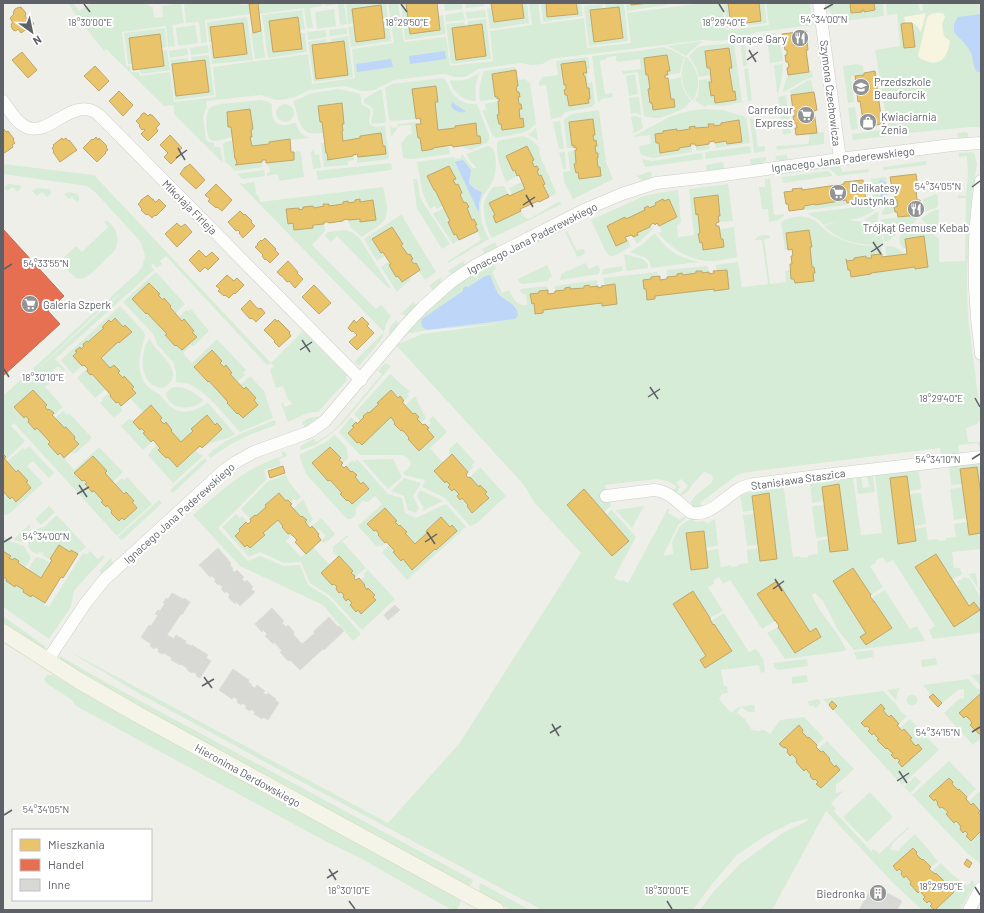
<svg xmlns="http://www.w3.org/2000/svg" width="984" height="913" font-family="Barlow,sans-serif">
	<rect width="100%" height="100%" fill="#efefe9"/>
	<g fill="#d6ecd7" fill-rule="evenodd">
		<polygon points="68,3 73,3 79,11 92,3 147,3 150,7 153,7 154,18 163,17 162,6 181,3 184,23 172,25 175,46 168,47 166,26 122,32 126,66 130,66 131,72 139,72 140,76 170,72 174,102 216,97 213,67 308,54 312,84 355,78 352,49 394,43 388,3 398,3 404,42 446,37 450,66 493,61 490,31 532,25 529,3 538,3 541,24 584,18 587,48 631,43 627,13 703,3 721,3 726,30 769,25 766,3 810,3 813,25 757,32 738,39 716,41 703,40 551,59 542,64 532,65 521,63 478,69 467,76 462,77 455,77 444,74 394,80 374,90 367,91 361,91 345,86 309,90 295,97 282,100 276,100 261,95 207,101 206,104 207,107 203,116 206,140 209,142 214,143 214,147 220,147 223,163 174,114 174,105 164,106 106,49 104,51 78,18"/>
		<polygon points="184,3 241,3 241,5 249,4 250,14 205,20 207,42 201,43 199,22 186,23"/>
		<polygon points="258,3 322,3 322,6 310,8 313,28 307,28 304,8 259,14"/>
		<polygon points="325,3 344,3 347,24 340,25 338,4 325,6"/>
		<polygon points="355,3 386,3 391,41 351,47 348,27 354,26 357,42 385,38 381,5 352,9 354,23 348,24 346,4"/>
		<polygon points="401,3 406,3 410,34 440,30 438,16 443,15 446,34 405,40"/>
		<polygon points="444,3 462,3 462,9 445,11"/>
		<polygon points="465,3 484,3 484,6 466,8"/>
		<polygon points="522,3 527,3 529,23 490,29 487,9 492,8 494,22 523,18"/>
		<polygon points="541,3 546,3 548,17 577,14 576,3 581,3 583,16 543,22"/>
		<polygon points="605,3 624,3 628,41 589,46 584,6 602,4 603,9 590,11 594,41 623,38 619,7 606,8"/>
		<polygon points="626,3 631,3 632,5 649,3 666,3 667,5 627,11"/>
		<polygon points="723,3 728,3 732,25 761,21 759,3 764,3 767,23 727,28"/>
		<polygon points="826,3 850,3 851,13 862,12 862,10 864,10 864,12 875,10 874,3 883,3 884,16 837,22 827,7"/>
		<polygon points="886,3 918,3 920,11 923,10 922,3 981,3 981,127 969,127 889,135 875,50 900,46 897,14 887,15"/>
		<polygon points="334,9 336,26 317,29 315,12"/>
		<polygon points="302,10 305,29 300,30 298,17 269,21 273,52 302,49 300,33 305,33 307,52 268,58 262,15"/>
		<polygon points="485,10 486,17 467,19 466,12"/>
		<polygon points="463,12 465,20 446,22 445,15"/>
		<polygon points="247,17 253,60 212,64 210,45 212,45 214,58 247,54 243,23 212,42 209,42 207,22"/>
		<polygon points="486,19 491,59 451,64 446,24 464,22 465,26 452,28 456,60 486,56 482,24 468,26 468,21"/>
		<polygon points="195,25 198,43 178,46 176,28"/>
		<polygon points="165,28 167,47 162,48 160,34 130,38 132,64 128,64 124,33"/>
		<polygon points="347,28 347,34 330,36 329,30"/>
		<polygon points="325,30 327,37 308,40 307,32"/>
		<polygon points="262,31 265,58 255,59 251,33"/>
		<path d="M 775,33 C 781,39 782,52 783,61 L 770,63 L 767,38 L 745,41 L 747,66 L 743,66 L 740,41 L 756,36 Z"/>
		<polygon points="348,36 353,77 314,82 308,42 326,39 327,43 312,45 316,79 348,75 344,41 331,43 330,39"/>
		<path d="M 703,41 L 692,50 L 686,56 C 699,71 702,84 693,101 C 680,88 679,72 686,56 L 668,46 Z"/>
		<path d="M 734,43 L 742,102 L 723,106 L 707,105 L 706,106 L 704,107 L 695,100 C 699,94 699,88 699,80 L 711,79 L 712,82 L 710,82 L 712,96 L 714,95 L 715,103 L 736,99 L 735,91 L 733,92 L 729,68 L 732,68 L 710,68 L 711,75 L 699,77 L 696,68 L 689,56 L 697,48 L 702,46 Z"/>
		<polygon points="208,45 209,53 191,55 190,48"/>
		<path d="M 662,47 L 670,49 L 685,57 L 682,63 L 680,73 L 668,75 L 667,71 L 670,71 L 667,55 L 644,59 L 646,75 L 648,75 L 650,89 L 648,89 L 650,103 L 671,99 L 669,80 L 681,77 C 681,86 685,94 691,101 L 683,109 L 660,118 L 654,118 L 644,116 L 638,72 L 623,74 L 622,71 L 641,69 L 640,59 L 618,62 L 616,60 L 616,56 L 607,57 L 607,59 L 600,61 L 605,94 L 612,93 L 613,97 L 602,99 L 598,103 L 592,56 L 639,51 Z"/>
		<polygon points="187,48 188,55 170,58 169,51"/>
		<polygon points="167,50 170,70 141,74 140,69 164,66 162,51"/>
		<polygon points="209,55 214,95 175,100 170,60 188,58 189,62 176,96 209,92 205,60 192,62 191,57"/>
		<polygon points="588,57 590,69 586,69 585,61 561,64 563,85 566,85 566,89 564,90 565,95 567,95 569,106 589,103 588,99 590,99 589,89 587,88 583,73 587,73 588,83 592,82 595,103 592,107 565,112 561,117 551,119 546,85 539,86 539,82 543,77 558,75 556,61"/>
		<path d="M 783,64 C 783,74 781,83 778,93 L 777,93 L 774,65 Z"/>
		<polygon points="857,64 863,66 864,75 851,76 854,102 848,103 843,66"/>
		<path d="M 515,67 L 516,70 L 492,74 L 495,97 L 497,96 L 497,99 L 480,101 C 478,89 480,82 484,71 Z"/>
		<polygon points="748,68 752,100 748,102 744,69"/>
		<polygon points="812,71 813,77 804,80 784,92 783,91 785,83 788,75"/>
		<path d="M 480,72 C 475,82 475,91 476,101 C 464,101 452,93 450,80 C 462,82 471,79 480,72 Z"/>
		<polygon points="635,74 638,94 629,96 626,76"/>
		<path d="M 443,78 C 447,81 448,85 450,89 C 455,100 466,105 477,104 L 489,135 L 489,140 L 487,143 L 471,150 L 459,146 L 481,143 L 480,136 L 477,136 L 476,123 L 455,126 L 455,128 L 438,130 L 435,102 L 438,102 L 436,86 L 412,89 L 416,119 L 391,121 L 389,119 L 385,88 L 392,84 Z"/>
		<polygon points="525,79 530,83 536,124 529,130 522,133 496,138 492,135 482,110 486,110 485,104 498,101 499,114 497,115 499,124 501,124 502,130 524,127 522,118 520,119 519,109 521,109 521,104 519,104 518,97 520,97 519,92 517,92 516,87 518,86 517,80"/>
		<polygon points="811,80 814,92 791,95 790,91 807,81"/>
		<path d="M 337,89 L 344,90 L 360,94 C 362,98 360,101 362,105 C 374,109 370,113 369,122 C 372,129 379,126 385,126 L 389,159 L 357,163 L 357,157 L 386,154 L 383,146 L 360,136 L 360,138 L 343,141 L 342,131 L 343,131 L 342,124 L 344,124 L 342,103 L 318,106 L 320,122 L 322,122 L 323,133 C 319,133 314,134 310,133 C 303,132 299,122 297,115 C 296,111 296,107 293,103 L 294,101 L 309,94 Z"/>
		<path d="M 381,89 L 382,91 L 386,121 L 384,123 L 373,124 L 371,122 C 374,111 376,108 364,103 L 364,99 Z"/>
		<polygon points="786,95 791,133 783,135 778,97"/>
		<polygon points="639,97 641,115 636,113 631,114 629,98"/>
		<path d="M 260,100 C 265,101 269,101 272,105 C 271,115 273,127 286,125 C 290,125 291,123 296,123 C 298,131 302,136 310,138 L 290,140 L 289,139 L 269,142 L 269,144 L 252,146 L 250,137 L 251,130 L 253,129 L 250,109 L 227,112 L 228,127 L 231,127 L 232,137 C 227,138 218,141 213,141 C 205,140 205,115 209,109 C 212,106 216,105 220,104 Z"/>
		<circle cx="285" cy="113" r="9"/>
		<polygon points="855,107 858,129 851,130 848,108"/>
		<polygon points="703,109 723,110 746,117 750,143 716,148 715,143 726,141 727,144 742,142 739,120 721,123 721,125 714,126 714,124 709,124 709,127 695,128 690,127 690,129 677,131 676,129 663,131 663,133 656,143 659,143 660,153 679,150 679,148 691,146 692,152 653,158 641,155 639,146 651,144 650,135 634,137 634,136 669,117 688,111"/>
		<path d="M 598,110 L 599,111 L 606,162 L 613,179 L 573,199 L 564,182 L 563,172 L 570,171 L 568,152 L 575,150 L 576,163 L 574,164 L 576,172 L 578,172 L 579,179 L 601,176 L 600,167 L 598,167 L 597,158 L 598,158 L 598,153 L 596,153 L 595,146 L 597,146 L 596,141 L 594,141 L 593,135 L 595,135 L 593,119 L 569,122 L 572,145 L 574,145 L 574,148 L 567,148 L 564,120 C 572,111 587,113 598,110 Z"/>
		<polygon points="635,116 641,118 643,128 634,133 631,117"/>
		<polygon points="750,118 754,120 758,147 765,146 765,151 754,153"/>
		<polygon points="560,121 564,149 559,149 553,122"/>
		<polygon points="416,122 418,138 420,138 422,150 433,149 433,148 448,146 450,154 413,159 403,158 401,143 408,135 412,134 411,125 399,126 391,137 390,127 391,125 392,128 398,127 398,124"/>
		<polygon points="536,128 538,140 528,135"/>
		<polygon points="888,129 888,136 853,140 852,134"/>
		<polygon points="824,132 824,144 777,150 776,146 807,144 809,142 809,134"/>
		<polygon points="964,132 968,133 968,139 958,140 957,133"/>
		<path d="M 522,136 C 529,137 534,142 539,147 L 540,156 L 556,192 L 554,195 L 549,197 L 543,185 L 545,184 L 539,176 L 537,171 L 538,170 L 537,166 L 534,167 L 532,161 L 534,160 L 527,147 L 506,156 L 513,171 L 515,170 L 517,176 L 506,182 C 501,170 496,156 497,143 L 498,141 Z"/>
		<polygon points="232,141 235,159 236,159 237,164 236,165 262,162 263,167 235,171 229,165 225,162 223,145 223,144 225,142"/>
		<polygon points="321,143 325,143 326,153 327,153 328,159 327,160 353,156 354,160 348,161 348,165 324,167"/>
		<polygon points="709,144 710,149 696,151 696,146"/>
		<path d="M 488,146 C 493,147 494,150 495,155 C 497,166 496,176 490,186 C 487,191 482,195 481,202 C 479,215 482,227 489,239 L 448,263 L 447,262 L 481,240 L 475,225 L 477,224 L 474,219 L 472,220 L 467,208 L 468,207 L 466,202 L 464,203 L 460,195 L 462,193 L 458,185 L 456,185 L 454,180 L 455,179 L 449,166 L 427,176 L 433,190 L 435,190 L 443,206 L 437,209 L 435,206 L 430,209 L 423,194 L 417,162 L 454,157 L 455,159 L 461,158 L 461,155 L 463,155 L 469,164 L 474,169 L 476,167 L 471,162 L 466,154 ZM 455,162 L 471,170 L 469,182 L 475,189 L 482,192 L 479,204 L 479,211 Z"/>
		<polygon points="750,146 751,153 706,159 705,152"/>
		<polygon points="314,149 315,155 319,154 321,168 313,169 311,152"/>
		<polygon points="299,151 301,153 304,177 279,181 278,174 267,176 267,173 270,172 269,166 267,166 266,163 294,160 294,152"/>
		<polygon points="565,152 566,169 563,169 561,159 559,153"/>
		<path d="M 971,152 L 974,153 L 977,164 L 972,195 L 969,231 L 967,280 L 968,318 L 981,419 L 977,424 L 966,428 L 968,442 L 981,442 L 981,450 L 980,450 L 978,443 L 958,445 L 959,454 L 941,456 L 940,448 L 749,472 L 737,475 L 700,503 L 704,509 L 692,508 L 691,502 C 696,493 705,489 712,482 L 713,477 L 710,474 L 704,472 L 692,485 L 688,491 L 681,496 L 679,495 L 688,486 L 681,479 L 676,483 L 680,487 L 675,494 L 673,492 L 676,486 L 668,481 L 657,479 L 605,485 C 606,493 610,498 611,506 L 604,512 L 584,490 L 567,505 L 612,556 L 629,541 L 606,515 L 611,510 L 612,510 L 636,537 L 614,578 L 620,581 L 622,580 L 628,583 L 665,514 L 667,509 L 669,509 L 668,513 L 680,520 C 682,518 682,517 686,517 L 686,518 L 678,525 L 663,556 L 673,554 L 672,542 L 680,526 L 690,519 L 698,522 L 703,521 L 708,523 L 715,519 L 718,546 L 706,547 L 704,531 L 686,533 L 691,570 L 708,568 L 706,551 L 718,549 L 721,567 L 731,565 L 731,567 L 738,566 L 739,564 L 748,563 L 747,550 L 759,548 L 761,561 L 777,559 L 769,494 L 752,496 L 754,510 L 743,512 L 740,496 L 746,493 L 781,488 L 783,487 L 784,489 L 793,557 L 800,556 L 801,558 L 808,557 L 809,555 L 818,554 L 817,541 L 829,539 L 830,552 L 847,550 L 839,485 L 822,487 L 824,501 L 812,503 L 810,484 L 853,478 L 861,535 L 882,533 L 875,475 L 918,470 L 919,471 L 921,489 L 909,491 L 907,476 L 890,478 L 898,544 L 915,541 L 914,529 L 926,527 L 928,540 L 938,539 L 939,541 L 946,540 L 946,538 L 956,537 L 954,524 L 967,522 L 969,535 L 981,533 L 981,549 L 952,552 L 954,568 L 960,568 L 962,574 L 952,580 L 916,567 L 954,627 L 980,610 L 974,602 L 969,606 L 956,586 L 959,585 L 957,582 L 964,577 L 970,579 L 981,598 L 980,633 L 933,639 L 929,630 L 935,626 L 893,560 L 887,563 L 882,557 L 875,561 L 876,563 L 870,566 L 883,587 L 871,595 L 853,568 L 833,581 L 866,633 L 861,637 L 892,628 L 875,601 L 874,602 L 871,598 L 885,590 L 910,629 L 917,626 L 925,641 L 854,650 L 838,630 L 823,601 L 815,593 L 812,595 L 819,609 L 836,632 L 846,649 L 845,651 L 785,659 L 767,633 L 778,627 L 795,653 L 821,637 L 816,629 L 810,632 L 777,581 L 757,594 L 775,621 L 762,629 L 730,580 L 723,584 L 719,577 L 713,581 L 714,584 L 708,587 L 723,611 L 710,618 L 693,591 L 673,604 L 706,656 L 700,660 L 705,668 L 731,651 L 714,624 L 713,625 L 711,621 L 724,613 L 749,652 L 756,649 L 763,659 L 765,669 L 764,672 L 762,673 L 760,671 L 759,665 L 721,670 L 724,686 L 727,686 L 728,693 L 722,694 L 719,699 L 731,713 L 738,707 L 753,705 L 754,705 L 755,712 L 749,712 L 741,707 L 737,713 L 745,719 L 752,730 L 758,731 L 764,730 L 770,734 L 780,720 L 804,717 L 824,738 L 817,745 L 810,737 L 808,738 L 802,732 L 803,730 L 799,726 L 780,744 L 784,748 L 785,747 L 788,750 L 787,752 L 790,756 L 792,754 L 797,760 L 796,762 L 804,770 L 806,769 L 811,775 L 810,776 L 813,780 L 815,779 L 818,782 L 817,784 L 821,788 L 840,770 L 836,766 L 835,767 L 829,760 L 830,759 L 823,751 L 821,752 L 818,749 L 827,741 L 854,769 L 840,782 L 836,784 L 836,793 L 844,791 L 831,803 L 836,809 L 834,811 L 871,851 L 874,849 L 879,854 L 908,827 L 909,828 L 892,844 L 891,850 L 899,851 L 900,848 L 915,834 L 938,861 L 931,867 L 923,859 L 922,860 L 916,854 L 917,852 L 913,848 L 893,866 L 897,870 L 899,869 L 902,872 L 901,874 L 904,878 L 906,876 L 911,882 L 910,884 L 918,893 L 920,891 L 925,897 L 927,902 L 929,901 L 932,904 L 931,906 L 934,910 L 922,910 L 892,882 L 826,811 L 772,910 L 700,910 L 714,891 L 740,864 L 784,832 L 804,823 L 809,818 L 791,823 L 765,836 L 737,855 L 712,884 L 693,910 L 542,910 L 276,768 L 140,694 L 67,650 L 388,823 L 459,744 L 581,553 L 534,502 L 524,485 L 396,345 L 422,334 L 505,323 L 432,330 L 515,319 L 515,306 C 503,298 496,294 492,279 L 485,276 L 468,287 L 463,288 L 463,291 L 425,329 L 428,330 L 405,334 C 415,323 426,311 437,301 C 454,286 473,273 493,262 L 496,269 L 492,272 L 502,293 L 509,290 C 513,298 516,306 527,305 L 526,295 L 521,293 L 520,289 L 547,286 L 548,290 L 539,291 L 539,293 L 530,295 L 532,303 L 534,303 L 536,314 L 543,313 L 543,310 L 602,303 L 602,305 L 617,304 L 615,284 L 605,285 L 603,278 L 657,272 L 658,276 L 651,277 L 651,279 L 643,280 L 644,289 L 646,289 L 648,300 L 655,299 L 655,296 L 714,289 L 714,291 L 729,289 L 727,270 L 717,271 L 716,265 L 738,262 L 742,287 L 768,284 L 762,240 L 755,240 L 756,238 C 759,235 766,234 770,236 L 770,238 L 764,239 L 770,284 L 786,282 L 785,271 L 790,270 L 791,279 L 794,279 L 795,283 L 814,281 L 813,273 L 815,272 L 814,267 L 812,267 L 810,247 L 812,247 L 809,230 L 786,233 L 788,250 L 785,250 L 781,222 C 795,215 807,214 819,224 C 824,229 829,234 836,237 C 851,245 864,246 881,246 L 882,254 L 872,255 L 872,258 L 866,258 L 866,256 L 855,258 L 854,260 L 847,261 L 846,259 L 847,270 L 850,270 L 851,277 L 871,274 L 871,273 L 915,267 L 916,269 L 928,267 L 924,236 L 905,239 L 907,249 L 902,247 C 893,233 909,230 918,224 L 921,223 L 939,239 L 939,262 L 965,261 L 966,198 L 958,198 L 958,195 L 966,196 L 968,175 L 967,156 L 959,157 L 959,153 Z"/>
		<polygon points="702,153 703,159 645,167 642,159 652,161"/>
		<path d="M 787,155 L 788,162 C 782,162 777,163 775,156 Z"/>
		<polygon points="766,157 766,160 762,164 751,166 750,159"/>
		<polygon points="926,161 926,165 884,170 883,167"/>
		<polygon points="723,162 724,169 707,171 706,165"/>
		<polygon points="391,163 392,169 391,170 318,180 316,171"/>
		<path d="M 3,164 L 94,175 L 271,363 L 303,331 L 347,375 L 346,377 L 347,380 L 318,412 C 307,411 298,418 288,422 L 281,403 L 283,402 L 284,407 L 292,404 L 290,400 L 288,400 L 283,386 L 276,388 L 270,370 L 274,366 L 271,363 L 267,365 L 166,256 L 160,261 L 162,264 L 157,268 L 153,264 L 151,266 L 154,270 L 55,359 L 65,369 L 63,371 L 58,366 L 45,378 L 50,383 L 45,387 L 63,407 L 53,416 L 52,415 L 53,413 L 50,409 L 48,410 L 45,407 L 46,405 L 33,390 L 14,407 L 24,418 L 26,416 L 29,420 L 28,422 L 35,430 L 37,428 L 50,442 L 48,444 L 58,455 L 60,453 L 74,470 L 99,447 L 123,472 L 113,482 L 105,473 L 107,471 L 75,473 L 82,481 L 84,480 L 87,483 L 85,485 L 92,492 L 94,491 L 103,501 L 102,502 L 105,507 L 107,505 L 112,511 L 111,513 L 119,521 L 122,518 L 124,519 L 137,508 L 132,502 L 134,501 L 126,493 L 124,494 L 115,484 L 122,478 L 124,480 L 127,477 L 152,504 L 117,536 L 14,423 L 11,426 L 25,441 L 6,460 L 4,458 L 5,457 L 3,454 L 3,396 L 137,273 L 142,267 L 145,257 L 144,252 L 140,241 L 96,193 L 87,186 L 3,174 ZM 119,294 L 119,295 L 26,380 L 96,314 Z"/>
		<polygon points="840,164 842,172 868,169 869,172 838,176 829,168 778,175 781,172"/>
		<polygon points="264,170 265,176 242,179 237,174"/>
		<polygon points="828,171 832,175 832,176 783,183 782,177"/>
		<path d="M 648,172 L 651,172 L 652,178 C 646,180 641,183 637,176 Z"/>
		<polygon points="886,177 888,190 887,186 883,181 880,180 879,181 882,189 880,198 884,199 888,193 887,199 879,208 873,199 871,179"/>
		<polygon points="413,179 417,179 420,197 422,201 450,244 442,249 417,208"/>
		<polygon points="765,179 770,179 774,215 784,214 784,216 778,220 769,222 768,209 762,209 759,187 765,187"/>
		<path d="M 254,182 L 255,183 L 256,192 L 255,193 L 259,197 L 260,202 L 383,187 C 385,196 390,210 385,219 C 381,226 368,232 362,237 C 356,231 349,229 348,220 L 360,219 L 360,221 L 375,220 L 373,200 L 360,202 L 360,199 L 355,200 L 355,202 L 348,203 L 348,201 L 343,202 L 343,204 L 329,206 L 329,204 L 323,204 L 324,206 L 314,208 L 313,206 L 303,207 L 303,209 L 299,210 L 299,208 L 286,209 L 288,224 L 293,223 L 294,230 L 313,228 L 313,225 L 324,224 L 325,231 L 312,245 L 376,309 L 381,305 L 391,316 L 386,324 L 383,336 L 380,341 L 359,366 L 354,362 L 384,332 L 239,183 L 245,184 L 246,183 Z"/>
		<polygon points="522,182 525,189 512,195 509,188"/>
		<polygon points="8,184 20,185 21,188 17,192 13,187 7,191 4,188"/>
		<path d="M 728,184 L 733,221 L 719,222 L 718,216 L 720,215 L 717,195 L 694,198 L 696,214 L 698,215 L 700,233 L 698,234 L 700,242 L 702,242 L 703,250 L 724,247 L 723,239 L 721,239 L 720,229 L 734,227 L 737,257 C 728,259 715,262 706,261 C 687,259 671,248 658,233 L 662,232 L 659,225 L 677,217 L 669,199 L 664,201 L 663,199 L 655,203 L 656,205 L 649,208 L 648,206 L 644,208 L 645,210 L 626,219 L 625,217 L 607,226 L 616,245 L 629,240 L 630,247 C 626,249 615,257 610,256 C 608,255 607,252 605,250 L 591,220 L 644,196 L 653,194 L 678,190 L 681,222 L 677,226 L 678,237 L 694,235 L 689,189 Z"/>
		<path d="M 504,186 L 508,194 L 489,203 L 495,215 L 493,216 L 496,222 L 521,211 L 524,217 L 529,219 L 558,202 L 560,202 L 562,204 L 492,238 C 486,228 483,215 484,204 C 485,198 489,192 493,187 Z"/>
		<polygon points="37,188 49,189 51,191 51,194 47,197 42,192 37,196 32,191"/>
		<polygon points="69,192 77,194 79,197 79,200 77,202 72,197 69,199 64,194"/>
		<polygon points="936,194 938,196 938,207 924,212 923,199"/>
		<polygon points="846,200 847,205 807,210 804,209 804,206 815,204 815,205"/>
		<path d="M 892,200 L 897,200 L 898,206 L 894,207 L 895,212 C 891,214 886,216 882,214 L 882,212 L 888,203 Z"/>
		<path d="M 873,205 L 876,209 C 872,212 867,215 862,217 C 850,221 837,220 824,225 L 819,220 L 808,214 L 808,213 Z"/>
		<polygon points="444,208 450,221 454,235 456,234 459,240 453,244 433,214 434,213"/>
		<polygon points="936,210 939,210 938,234 922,220 922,218 931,212"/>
		<polygon points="877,212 879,213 878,216 877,224 864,220"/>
		<polygon points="402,214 405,221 436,272 425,280 419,271 420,270 416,264 414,264 411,260 413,259 408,255 401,245 403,243 392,227 372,239 381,253 383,252 385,256 377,261 364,239"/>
		<path d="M 919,215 C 913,228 897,234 882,228 L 881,220 L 884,219 Z"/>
		<path d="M 849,220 C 861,221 869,223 881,228 L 883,245 C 859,245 842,243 824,226 L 838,221 Z"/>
		<path d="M 107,221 C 117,227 121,241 114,251 C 110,256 104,260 100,265 C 94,271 86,280 77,279 L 59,262 L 76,246 L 82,252 L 108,227 L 104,222 Z"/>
		<polygon points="650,225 651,225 653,228 652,230 637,244 633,237 638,235 637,233 650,227"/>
		<polygon points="563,229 564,230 508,257 507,255"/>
		<path d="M 346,230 C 352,232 356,235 360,239 L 390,287 L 389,289 L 337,236 L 331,242 L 325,236 L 328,232 Z"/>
		<polygon points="567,231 577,251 582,249 584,249 585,251 584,254 578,257 577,256 565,232"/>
		<polygon points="883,232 896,233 896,235 888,241 884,242"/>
		<path d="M 655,233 C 667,251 678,257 699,262 L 651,268 C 650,255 640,257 630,252 L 643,244 Z"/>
		<polygon points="495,242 498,249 486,255 482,249"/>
		<polygon points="885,246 895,247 905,254 886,257"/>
		<polygon points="624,254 643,259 648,264 648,268 627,271 626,269"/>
		<polygon points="389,261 391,264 389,266 396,277 398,276 402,282 410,277 411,279 397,292 381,267"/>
		<polygon points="463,261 467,267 452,274 448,271"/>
		<polygon points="585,263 589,269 598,265 600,269 599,274 560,280 561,274"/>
		<polygon points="547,265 552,276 549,278 548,281 524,284 520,283 518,279"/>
		<polygon points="623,266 622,271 602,275 603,269"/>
		<polygon points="708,266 709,272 702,273 701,271 696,271 696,273 683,275 682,273 677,274 677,276 667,277 666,270"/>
		<path d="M 156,272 L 185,304 L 176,313 L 170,307 L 171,305 L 164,298 L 163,300 L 158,295 L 160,294 L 150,283 L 132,299 L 145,314 L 147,313 L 167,334 L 165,336 L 175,346 L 176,345 L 182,350 L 196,337 L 192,332 L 194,330 L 184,320 L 182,321 L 179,317 L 186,310 L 188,311 L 191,309 L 209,331 L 194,346 L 191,345 L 183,353 L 192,363 L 217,339 L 246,370 L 243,373 L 245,375 L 237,382 L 230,374 L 232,372 L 226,366 L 224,367 L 220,363 L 222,361 L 212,350 L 194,367 L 207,382 L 209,381 L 228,402 L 227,404 L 236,414 L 238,413 L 243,418 L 258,405 L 254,400 L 246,387 L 244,389 L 240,385 L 250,376 L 264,391 L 273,418 L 240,432 C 226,417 207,391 188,384 C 184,382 180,383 176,382 L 176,371 L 173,362 L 157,344 L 154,335 L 123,302 Z"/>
		<path d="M 441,277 C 444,284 439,287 434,291 L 429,286 Z"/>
		<polygon points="597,280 598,286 590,287 589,285 584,286 584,288 570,289 570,287 565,288 565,290 555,291 555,286"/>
		<polygon points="413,302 418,307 408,315 404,315 401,314"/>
		<path d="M 120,306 L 144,332 L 145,335 C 143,348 137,358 140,371 C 141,377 145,386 151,389 C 153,391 156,392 159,394 C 163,397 165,402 169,405 C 181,417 195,411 208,403 L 235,434 L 228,438 L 211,443 L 202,448 L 222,429 L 217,424 L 215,425 L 207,415 L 192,429 L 193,431 L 181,442 L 171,431 L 172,429 L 166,423 L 164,424 L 160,420 L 162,418 L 151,406 L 143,412 L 130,398 L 136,393 L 132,389 L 134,387 L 124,377 L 123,378 L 118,373 L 120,371 L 114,365 L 110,368 L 101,358 L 118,342 L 120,343 L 131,332 L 125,325 L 123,327 L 115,318 L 102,327 L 104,328 L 88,342 L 86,341 L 83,344 L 84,346 L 81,349 L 80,347 L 76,350 L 77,352 L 73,356 L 82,366 L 73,374 L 61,360 Z"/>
		<polygon points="396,320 398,322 398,326 390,336 389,334 390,327"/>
		<path d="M 149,339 L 150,339 C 152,342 153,345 155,347 C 166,360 185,376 163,388 C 139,387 139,354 149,339 Z"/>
		<polygon points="385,363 391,366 343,423 336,429 331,434 315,445 301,450 300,447 303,444 314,439 316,442 332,432 340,424 382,374 378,371"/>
		<polygon points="87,368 88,369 87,371 90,375 92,374 106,389 95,398 77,378"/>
		<polygon points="390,374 410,392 407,394 409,396 404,401 400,396 398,398 391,390 377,403 379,404 369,413 367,412 363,416 364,417 360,421 354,414"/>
		<path d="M 174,387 C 187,386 194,393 204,400 C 193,411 168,411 166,393 L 170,389 Z"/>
		<polygon points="109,392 111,395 110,396 116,403 118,402 121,406 122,411 114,418 100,403 103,400 102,399"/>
		<polygon points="415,396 426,418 421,423 405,406"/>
		<polygon points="63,411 67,415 69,413 92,438 76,453 72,453 71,452 79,445 74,439 75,437 66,427 64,428 55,418"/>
		<polygon points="323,415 305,428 302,422 309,418 317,417"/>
		<path d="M 433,416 L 447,432 L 430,448 L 443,463 L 434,471 L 444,482 L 446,481 L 459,494 L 457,496 L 460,500 L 462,498 L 468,505 L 467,507 L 472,513 L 489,498 L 485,494 L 487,492 L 481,485 L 479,487 L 470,477 L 480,467 L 506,496 L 477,523 L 470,526 L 445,498 L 422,487 L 425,480 L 404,475 L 403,472 C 407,470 409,468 411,464 C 410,459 406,457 402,455 L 360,455 L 339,432 L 351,417 L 356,422 L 352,426 L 354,427 L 348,433 L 357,443 L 359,442 L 362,445 L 391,417 L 395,423 L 394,424 L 400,431 L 402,430 L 409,438 L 408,439 L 419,451 L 434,437 L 427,429 L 428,428 L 427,426 L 431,423 L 429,420 Z"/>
		<polygon points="129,419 135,420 133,422 140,430 141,428 145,432 144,434 152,442 143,450 121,426"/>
		<path d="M 275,420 L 276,425 C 252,433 231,442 211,458 L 208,455 C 225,438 252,429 275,420 Z"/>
		<path d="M 335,435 L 347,448 L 348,458 L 343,463 L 339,460 L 341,458 L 330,447 L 312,463 L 328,481 L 330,480 L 342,493 L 341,494 L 347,501 L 348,500 L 352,504 L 369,489 L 361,484 L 355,477 L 356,475 L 352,471 L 351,472 L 346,466 L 352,460 L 354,462 L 357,459 L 388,494 L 402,498 L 405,513 L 416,518 L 446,504 L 466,527 L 407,580 L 382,552 L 389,545 L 395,551 L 393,552 L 401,561 L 403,559 L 412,570 L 457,531 L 450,527 L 441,517 L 426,531 L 427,533 L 415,544 L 405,533 L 407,532 L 401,525 L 399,526 L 395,522 L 396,520 L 385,508 L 367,524 L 374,531 L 376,530 L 379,534 L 378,536 L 385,543 L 381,547 L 380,545 L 377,547 L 358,526 L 382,504 L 375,496 L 368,502 L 363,501 L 356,508 C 356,514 355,520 347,519 L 306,474 L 299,455 L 324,443 Z"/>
		<polygon points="457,442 475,462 472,465 474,467 468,472 452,454 450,456 449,449"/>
		<polygon points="157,445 160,448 159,450 166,458 168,457 177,467 196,451 200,455 202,454 203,456 173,483 148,455 151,452 151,450"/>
		<polygon points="29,446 54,473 49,478 33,461 27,466 43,483 9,514 7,515 3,514 3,491 16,502 31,488 26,482 27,481 18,470 16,472 7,462 23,448 25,450"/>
		<path d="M 281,451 L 285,452 L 287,456 L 279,459 L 280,463 L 280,466 L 264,470 L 267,479 L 218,528 L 248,561 L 260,556 L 284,566 L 300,565 L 308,585 L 329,598 L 361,634 L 353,641 L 323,605 L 240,566 L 193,515 C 209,502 224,487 241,476 C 254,467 268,461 283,456 Z"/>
		<polygon points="205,458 207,461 173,493 170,490"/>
		<polygon points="393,459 402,477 388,489 362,460"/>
		<polygon points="981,462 981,495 977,467 961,469 962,484 951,485 949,466"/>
		<polygon points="286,475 289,482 301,497 297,501 294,499 291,501 293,503 292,504 288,500 286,501 278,493 265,505 266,507 256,516 255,515 250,519 241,509 268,481"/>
		<polygon points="867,476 873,476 875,492 858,494 856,478 861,477 863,488 869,487"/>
		<polygon points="404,478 421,483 413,496 419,508 416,513 408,510 404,496 391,491"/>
		<polygon points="963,487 967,518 954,520 950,489"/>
		<polygon points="420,490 443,501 422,511 424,508 417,496"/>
		<polygon points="921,493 926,524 914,526 910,494"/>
		<polygon points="303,499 313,520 308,525 305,522 307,520 303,516 301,517 293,509"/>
		<polygon points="159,500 162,503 122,540 118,537"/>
		<polygon points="824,505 828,536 817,538 816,537 812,507 814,506"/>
		<polygon points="49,506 55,512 41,525 35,519"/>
		<polygon points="644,506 632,528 616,511 616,510"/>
		<polygon points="236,514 240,518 242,516 247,522 239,529 240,531 235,536 245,546 247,545 250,548 264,535 263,533 278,520 283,526 282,527 288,534 290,533 292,535 286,541 301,557 313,547 330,565 332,585 334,584 337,587 336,589 339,593 341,592 344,595 343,597 346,601 348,599 352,603 350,605 356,611 358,610 362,614 376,600 373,597 375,595 368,588 367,590 364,586 365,585 361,580 365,576 363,574 368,570 395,599 362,630 329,595 310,583 301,562 284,563 260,552 249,557 222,527"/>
		<polygon points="754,514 758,545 747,546 743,515"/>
		<path d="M 57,515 L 86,547 L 78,554 L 72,550 L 70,552 L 59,545 L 50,559 L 43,556 L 44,553 L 39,552 L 38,554 C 24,550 28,541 33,530 L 44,527 Z"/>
		<path d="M 321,518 L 335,534 C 331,538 326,545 320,541 L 321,540 L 322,540 L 326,536 L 319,529 L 316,531 L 312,526 Z"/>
		<polygon points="30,524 30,527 25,541 23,542 14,540 16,537"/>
		<polygon points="3,536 12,542 24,546 27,552 30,555 31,559 25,568 18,563 19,561 14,558 13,560 9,558 10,556 3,551"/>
		<polygon points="346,536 349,536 342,541 366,568 355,577 351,573 353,571 339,556 338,557 333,552 333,547"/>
		<polygon points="90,551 98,559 103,555 105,557 87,576 74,591 71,607 49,639 3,607 3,577 7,579 6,581 15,587 16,585 24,590 23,592 31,597 32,595 45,603 44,605 45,607 47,605 49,607 81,556 84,553 86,555"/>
		<polygon points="37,557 44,559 50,563 41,578 28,570 34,559"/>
		<polygon points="111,558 113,563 104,576 99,571"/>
		<polygon points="976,573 978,588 981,588 981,592 968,574"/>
		<polygon points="3,616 46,647 42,649 38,646 3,622"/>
		<polygon points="873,650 874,655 873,657 857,660 854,652"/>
		<polygon points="60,656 107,683 473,880 471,885 467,887 242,763 82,674 60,659"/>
		<polygon points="936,658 937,665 922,667 921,660"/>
		<polygon points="807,659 808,666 778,670 774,667 773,663"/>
		<polygon points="981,674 981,685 980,685 970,675"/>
		<polygon points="47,675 52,675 460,898 461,902 457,910 452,910 360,858 325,841 76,706 72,700 46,683 44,679"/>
		<polygon points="806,675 807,676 808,682 792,684 792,677"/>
		<polygon points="968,679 977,689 981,689 981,696 979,694 960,713 964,718 966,716 981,733 981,738 973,745 944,713 959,699 964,698 964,689 958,690 942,703 933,694 931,695 923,685"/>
		<polygon points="901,688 898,691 896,700 887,690"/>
		<path d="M 883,691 L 896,704 L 901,712 L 907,716 L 899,724 L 889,717 L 883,710 L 885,709 L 880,704 L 861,723 L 865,727 L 867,726 L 870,729 L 868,731 C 873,733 876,735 879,739 L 877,741 L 886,749 L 887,748 L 893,753 L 891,755 L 895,759 L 897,758 L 900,761 L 898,763 L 902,767 L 922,749 L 918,744 L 916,746 L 910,739 L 911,738 L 900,728 L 910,719 L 939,750 L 902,785 L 833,710 L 837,706 L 832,701 L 829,705 L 823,699 Z"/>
		<circle cx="912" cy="700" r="5.5"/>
		<polygon points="819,699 821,703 816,708 813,706 809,706 808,701"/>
		<polygon points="949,761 976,789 967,797 960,789 958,790 952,784 953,782 949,778 930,796 934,801 935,799 938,803 937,804 940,808 942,807 948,812 946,814 954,823 956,821 961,827 960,829 963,833 965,831 968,834 981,831 981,864 969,855 912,795"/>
		<polygon points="915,776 921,782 910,793 904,787"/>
		<polygon points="870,792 893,817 867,842 843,817"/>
		<polygon points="979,792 981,795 981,815 978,813 980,811 973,803 971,805 968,802"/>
		<polygon points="941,863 954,876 968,886 972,880 975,884 960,910 935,910 954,892 950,888 948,889 942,883 944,881 937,873 935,874 932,871"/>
		<path d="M 480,883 L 530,910 L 511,910 L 481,894 C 479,890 479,888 480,883 Z"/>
	</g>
	<g fill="#f7f5df">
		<path d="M 926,13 L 921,32 C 916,24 914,22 905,23 L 904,17 Z"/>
		<path d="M 942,13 L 944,14 L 945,17 L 942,24 L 944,36 L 950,41 C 948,55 942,67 926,61 C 922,60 921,59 918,56 L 927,18 C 930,12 937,13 942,13 Z"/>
	</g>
	<g fill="#bed6f8">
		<path d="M 981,14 L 981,72 L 977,72 C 972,65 974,60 971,53 C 967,44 960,39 954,32 L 954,24 L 958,17 Z"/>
		<polygon points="445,51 446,59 410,64 409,56"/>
		<polygon points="391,59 393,67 357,72 356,64"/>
		<path d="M 452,102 L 465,111 L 465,112 C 459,113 453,111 451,105 Z"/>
		<polygon points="463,160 471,170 469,183 475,189 482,192 479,204 479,213 455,162"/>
		<polygon points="880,180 885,182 888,190 888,193 883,200 880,198 882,189 879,182"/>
		<path d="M 490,275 C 493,281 494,287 498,293 C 506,303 517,302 518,316 L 515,319 L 428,330 C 422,328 420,325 422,319 L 463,291 L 463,288 L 466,286 L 468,287 L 485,276 Z"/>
	</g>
	<g fill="#e9c46a" stroke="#bfa669">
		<polygon points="258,3 261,31 253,33 249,4"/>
		<polygon points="406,3 437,3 440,30 410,34"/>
		<polygon points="491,3 522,3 524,18 494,22"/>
		<polygon points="546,3 576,3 578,14 547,17"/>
		<polygon points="631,3 649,3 631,5"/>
		<polygon points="728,3 759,3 761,21 731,25"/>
		<polygon points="850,3 874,3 875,10 864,12 864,10 862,10 862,12 851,13"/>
		<polygon points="381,5 385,38 356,42 352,9"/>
		<polygon points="21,7 26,13 25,16 27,19 30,19 34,24 21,33 18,29 16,31 13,30 11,26 12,26 11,24 13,23 10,18 14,14 13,13 15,9 17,8"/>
		<polygon points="619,7 623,38 594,42 590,10"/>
		<polygon points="298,17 302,49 273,52 269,21"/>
		<polygon points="243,23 247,54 214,58 210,27"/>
		<polygon points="905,23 912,23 915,47 904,48 901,24"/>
		<polygon points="482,24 486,56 456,60 452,28"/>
		<polygon points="806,31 808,50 806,50 809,72 788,75 787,68 789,67 788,62 786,62 785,55 787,55 787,50 785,50 782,34"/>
		<polygon points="160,34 164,66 133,70 129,38"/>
		<polygon points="344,41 348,75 316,79 312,45"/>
		<polygon points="729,48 732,68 729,68 733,92 735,91 736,100 715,103 714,95 711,96 709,82 712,82 711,79 710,68 707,68 705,51"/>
		<polygon points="22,52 37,70 28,78 12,60"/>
		<polygon points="667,55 670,71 667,71 668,75 665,75 665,78 668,78 671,99 674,99 675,107 653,110 652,103 650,103 648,89 650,89 648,75 646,75 644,58"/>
		<polygon points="205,60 209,92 176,96 172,64"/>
		<polygon points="585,61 587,73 583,73 584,76 585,76 587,88 589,88 590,99 588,99 589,103 569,106 567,95 565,95 564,90 566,89 566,85 564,85 561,64"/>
		<polygon points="95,66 109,81 99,91 84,76"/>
		<polygon points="516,70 518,86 516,87 517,92 519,92 520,97 518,97 519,104 521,104 522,109 519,109 520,119 523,118 524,127 502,130 501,124 499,124 497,115 499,114 498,101 500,101 499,100 499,98 497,99 497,96 495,97 492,74"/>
		<polygon points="875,71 882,124 864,127 860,101 858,102 855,76 864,75 864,73"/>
		<polygon points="436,86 438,102 435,102 438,130 455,128 455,126 476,123 477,136 480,136 481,143 453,147 452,145 433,148 433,149 422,151 420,138 418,138 416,124 421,124 420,118 416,119 412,89"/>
		<polygon points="119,91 133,105 123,116 109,101"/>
		<polygon points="814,92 817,110 814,111 817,133 796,135 795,128 797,128 796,123 794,123 793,116 795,116 795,110 793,111 791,95"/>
		<polygon points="342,103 344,124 342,124 343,131 342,131 343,141 360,138 360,136 381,133 383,146 385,146 386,154 358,157 357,154 353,155 353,156 327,160 328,159 327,153 326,153 322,122 320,122 318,106"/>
		<polygon points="250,109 253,129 251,130 252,137 250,137 252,146 269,144 269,142 290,139 291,152 294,152 294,160 266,163 266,160 262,160 262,162 235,165 237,164 236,159 235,159 231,127 228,127 227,112"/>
		<polygon points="143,113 145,113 148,116 150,114 151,115 152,115 160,124 156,128 158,131 148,141 141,134 145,130 144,129 142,130 139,126 140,125 136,121 141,116 141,115"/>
		<polygon points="593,119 595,135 593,135 594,141 596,140 597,146 595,146 596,153 598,153 598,158 597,158 598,167 600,167 601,176 579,179 578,172 576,173 574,164 576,163 575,150 577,150 576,148 576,147 574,148 574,145 572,146 569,122"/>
		<polygon points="739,120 742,142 727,144 726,141 715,143 714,141 709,142 709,144 696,146 695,144 690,144 691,146 679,148 679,150 660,153 659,143 656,143 655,134 663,133 663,131 677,129 677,131 690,129 689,127 695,126 695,128 709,127 708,124 714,124 714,126 721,125 721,123"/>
		<polygon points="4,129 6,132 8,131 14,139 13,140 15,143 12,145 13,147 3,154 3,130"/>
		<polygon points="170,135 182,148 179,151 181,154 171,164 164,157 168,153 160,145"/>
		<polygon points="96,137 98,140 99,138 107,146 106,147 108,150 105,152 106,153 97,162 83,148 92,139 93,140"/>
		<polygon points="62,138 63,140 66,138 68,141 69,140 77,150 60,162 53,152 54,151 52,148 54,146 53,145"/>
		<polygon points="527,146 534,160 532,161 534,167 537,166 539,170 537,171 539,176 541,175 545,184 543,185 549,197 539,202 538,201 520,209 521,211 496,223 493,216 495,215 489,203 508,194 509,196 525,189 519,175 517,176 515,170 513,171 506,156"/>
		<polygon points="190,164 205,180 196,189 180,174 185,167 186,167"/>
		<polygon points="449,166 456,179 453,180 456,185 458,184 462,193 460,195 464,203 466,202 469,207 467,208 472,220 474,219 477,225 475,225 478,231 459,240 456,234 454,235 448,222 450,221 435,190 434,190 427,176"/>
		<polygon points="916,174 918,189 916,189 917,200 920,200 921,208 919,208 919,215 898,217 897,212 895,212 894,207 898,206 897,200 895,200 895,194 893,194 890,177"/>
		<polygon points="863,180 866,201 847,203 846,200 815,205 815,204 804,206 804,209 789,211 788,204 786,204 784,192 793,191 792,189 802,188 802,190 844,184 844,182"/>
		<polygon points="216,184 232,200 222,211 217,207 216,208 208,201 210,199 205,195"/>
		<polygon points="148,195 152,199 153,199 155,202 156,202 159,199 166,206 156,216 155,215 152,218 148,214 146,215 141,210 142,209 138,204 141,201 141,200"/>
		<polygon points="718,195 720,216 718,216 719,222 716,223 716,226 719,226 721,239 723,239 724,247 703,250 702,242 700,243 698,234 700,233 698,214 696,215 694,198"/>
		<polygon points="360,199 360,202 373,200 376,220 360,222 360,219 348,220 348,219 343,220 343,221 342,221 329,223 328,222 324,222 324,224 313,225 313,228 294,230 293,223 288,224 286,209 299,208 299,210 303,209 303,207 313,206 314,208 324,206 323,204 329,204 329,206 343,204 343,202 348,201 348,203 355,202 355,200"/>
		<polygon points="663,199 664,201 669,199 677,217 659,226 657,223 655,225 654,223 650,225 650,227 637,233 638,235 633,237 632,235 625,237 627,241 616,246 607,226 625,217 626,219 645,210 644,208 648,206 649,208 656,205 655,203"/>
		<polygon points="240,211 244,215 245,214 252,221 251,222 255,226 243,238 239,233 240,232 238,230 236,231 228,222"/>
		<polygon points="177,223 181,227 185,224 192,232 177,247 165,234"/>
		<polygon points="392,227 403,244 401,245 408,255 410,254 413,259 411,260 414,264 416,263 420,270 402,282 398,276 396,277 389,265 391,264 388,260 383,252 381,253 372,239"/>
		<polygon points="809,230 812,247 810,247 812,267 814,267 815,273 813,273 814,281 795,283 794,279 791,279 790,264 792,264 791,256 793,256 792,249 788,250 786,233"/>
		<polygon points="924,236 928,267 915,269 915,267 871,273 871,274 851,277 850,270 848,270 846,259 847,261 854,260 854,258 866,256 866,258 872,258 871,255 882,254 882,257 907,254 905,239"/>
		<polygon points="265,238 276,249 275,250 279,254 270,263 266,259 265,260 262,256 263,255 255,247 258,245 257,244 261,240 262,241"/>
		<polygon points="199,250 206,257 212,252 219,259 208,270 205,267 200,272 189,260"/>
		<polygon points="288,261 298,272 297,273 303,279 295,288 289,281 287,282 282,276 281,276 277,272"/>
		<polygon points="727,270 729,289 714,291 714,289 655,296 655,299 647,300 646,289 644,289 643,280 651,279 651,277 660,276 660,280 667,279 667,277 677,276 677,274 682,273 683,275 696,273 696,271 702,271 702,273 709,272 709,274 714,273 713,271"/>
		<polygon points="227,275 234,281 237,278 244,285 235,294 234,293 229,298 225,295 224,296 218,291 220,289 216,286"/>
		<polygon points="149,283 160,294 158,295 163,300 164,298 171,306 170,307 182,321 184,319 194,331 192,332 197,337 182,350 176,345 175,346 165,335 167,334 147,313 146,314 132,299"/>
		<polygon points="615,284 617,304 602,306 602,303 543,310 543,313 535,314 534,303 532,304 530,294 539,293 539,291 548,290 548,294 555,293 555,291 565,290 565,288 570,287 570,289 584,288 584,286 589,285 590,287 598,286 598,288 602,287 601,286"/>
		<polygon points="314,285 331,303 319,314 302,297"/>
		<polygon points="250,300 257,308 259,309 261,308 265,313 256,322 252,318 250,319 241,309"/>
		<polygon points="362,317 369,324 367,326 374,333 357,350 349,342 357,335 353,331 352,332 348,328 354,320 356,323"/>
		<polygon points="115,318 123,327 125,325 132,332 119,343 118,342 101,358 110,368 114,365 120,371 118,373 123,378 124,376 134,387 132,389 136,393 121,406 118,402 116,403 110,396 111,395 92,374 90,375 87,371 88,369 84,365 82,366 73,356 77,352 75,351 80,347 81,349 84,346 83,344 87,341 88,342 104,328 102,327 109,320 111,322"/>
		<polygon points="275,319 277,322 278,320 290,332 289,333 291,336 279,347 274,342 275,341 264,330"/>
		<polygon points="212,350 222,361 220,363 224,367 226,365 232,373 230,374 244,389 246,387 256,398 254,400 258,405 243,418 238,413 237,414 227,403 228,402 209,381 208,382 194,367"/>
		<polygon points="33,390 47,405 45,407 48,410 49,409 54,413 52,415 61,424 64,428 66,427 75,437 74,439 79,444 64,458 60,453 58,455 48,444 50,442 37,428 35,430 28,422 29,420 26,416 24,418 14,407"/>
		<polygon points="391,390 398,398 400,396 404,401 402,402 413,414 415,413 419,417 417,419 423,425 425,424 429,428 427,429 434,437 419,451 408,439 409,438 406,434 402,430 401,431 394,424 395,423 391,417 362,445 359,442 357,443 348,433 354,427 352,426 356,422 357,424 364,417 363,416 368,412 369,413 379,404 377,403"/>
		<polygon points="151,405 162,418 160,420 164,424 166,422 172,430 171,431 181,442 193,431 191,429 207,415 215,425 217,423 222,429 202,448 200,446 177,467 168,457 166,458 158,450 160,448 153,440 151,442 143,433 145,432 141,428 140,430 133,422"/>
		<polygon points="330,447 341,458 339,460 343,463 341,465 344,468 346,466 351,472 352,471 357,475 355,477 361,484 363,482 369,489 352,504 348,500 347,501 340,494 342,493 330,480 328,481 312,463"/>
		<polygon points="3,454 6,457 4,458 16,472 18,470 28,481 26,482 31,488 16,502 12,497 10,499 3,491"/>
		<polygon points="452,454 468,472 466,475 468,478 470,477 479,487 480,485 487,492 485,494 489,498 472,513 467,506 468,505 462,498 460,500 457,496 459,494 454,489 452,491 448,487 450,485 446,481 445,483 434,471"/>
		<polygon points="93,456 107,471 105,473 124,494 126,492 134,501 132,502 137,508 124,520 122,518 119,521 111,513 112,511 107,505 106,507 101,502 103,501 94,491 92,492 85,484 87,483 84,480 82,481 74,473"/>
		<polygon points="283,466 285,473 270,478 268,471"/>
		<polygon points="977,467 981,495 981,533 969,535 960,469"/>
		<polygon points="907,476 916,541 898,544 890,478"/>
		<polygon points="839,484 848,550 830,552 822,487"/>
		<polygon points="584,489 629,541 612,556 567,505"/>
		<polygon points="279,493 286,501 288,500 292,504 290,505 301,517 302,516 307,520 305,522 310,528 312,526 319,534 318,536 321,540 306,554 295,542 297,540 290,533 288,534 282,527 283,526 278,520 263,533 265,535 250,548 247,545 245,547 235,536 240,531 239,529 246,522 248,524 251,521 250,519 255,515 256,516 266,507 265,505"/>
		<polygon points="769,493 777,559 760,561 752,496"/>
		<polygon points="385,508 397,521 395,522 399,526 400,525 407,532 405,533 415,544 427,533 426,531 441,517 450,527 452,525 457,531 436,550 435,549 412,570 403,559 401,561 393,552 395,551 389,545 387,542 385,543 378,535 379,534 376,530 374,531 367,524"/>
		<polygon points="704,531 708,568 691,570 686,533"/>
		<polygon points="59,545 70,552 71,550 78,554 63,578 61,577 45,603 32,595 31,597 23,592 24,590 16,585 15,587 6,581 7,579 3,577 3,551 11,556 9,558 13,560 14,558 19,561 18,563 41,578 52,560 50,559"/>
		<polygon points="936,554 969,606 974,602 980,610 954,627 915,567"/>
		<polygon points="339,556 353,571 351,573 355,576 354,578 356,580 359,578 365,585 364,586 367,590 368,588 375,595 373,597 376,600 361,614 358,610 356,612 350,605 352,603 348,599 346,601 343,597 344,595 341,592 339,593 336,589 337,587 334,584 332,585 321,573"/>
		<polygon points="853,568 871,595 870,596 874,602 874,601 892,628 866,645 860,637 866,633 833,581"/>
		<polygon points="777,581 810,632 816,628 821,637 795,653 778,627 779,626 775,620 775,621 757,594"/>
		<polygon points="693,591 710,618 710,619 713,625 714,624 732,651 705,668 700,660 706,656 673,604"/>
		<polygon points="933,694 942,703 938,707 929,697"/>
		<polygon points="980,694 981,696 981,733 979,734 970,725 972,723 970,720 966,716 964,718 959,713"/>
		<polygon points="832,701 837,706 833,710 829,705"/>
		<polygon points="881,704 885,709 883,710 886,714 889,717 891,715 899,724 897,725 902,731 904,729 912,738 910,739 913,743 916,746 918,744 922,749 902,767 898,762 900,761 897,758 895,759 891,755 893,753 890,751 887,748 886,749 877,740 879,739 876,736 874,733 872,735 868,731 870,729 867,726 865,727 861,723"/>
		<polygon points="799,725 803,730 802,732 808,738 809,737 817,745 816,747 821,752 823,751 830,759 829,760 832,764 835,767 836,765 840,770 821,788 816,784 818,782 815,779 813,780 810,776 811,775 806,769 804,771 796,762 797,760 795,757 792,754 790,756 787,752 788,750 785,747 784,748 779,744"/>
		<polygon points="949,778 953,782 952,784 958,790 959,789 967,797 966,799 971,805 973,803 980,811 978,813 981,815 981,831 971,841 966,836 968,834 965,831 963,833 960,829 961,827 959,824 956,821 954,823 946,814 948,812 942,807 940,808 937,804 938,803 935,799 934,801 929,796"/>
		<polygon points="913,848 917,852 916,854 922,860 923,859 931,867 929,869 935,874 936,873 944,881 942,883 948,889 950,887 954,892 935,910 930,906 932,904 929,901 927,903 923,899 925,897 920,891 918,893 910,884 911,882 906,876 904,878 901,874 902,872 899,869 897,871 893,866"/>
		<polygon points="967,859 972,863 969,868 964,864"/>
	</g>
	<polygon fill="#e76f51" stroke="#be6b58" points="3,229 64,296 48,311 60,324 3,376"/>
	<g fill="#d8d8d4" stroke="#deded8">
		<polygon points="218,548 231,563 230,565 233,569 232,570 235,572 237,570 244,577 242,579 245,582 247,580 253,587 251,589 255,592 240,606 236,602 235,604 228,597 230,595 226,591 225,593 221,589 223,587 219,584 218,585 214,581 216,580 212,576 210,577 199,565"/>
		<polygon points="172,593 183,599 184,598 190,602 182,615 181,614 167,635 174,639 176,635 186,641 185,643 191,646 192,645 208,655 206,658 211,661 200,678 196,676 197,674 193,672 192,673 187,670 188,669 181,664 180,665 171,660 172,658 164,653 163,654 158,652 159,649 155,647 154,649 150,646 151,644 141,637 149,625 151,626 158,615 155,614 158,610 160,611 165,603 163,603 166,598 168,599"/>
		<polygon points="395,605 400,610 388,620 384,615"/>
		<polygon points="272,608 284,621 282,623 286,627 288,625 294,632 293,634 302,644 315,633 313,632 329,617 338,627 339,626 344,631 324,650 323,649 300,670 290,660 288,661 280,652 282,651 274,642 273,644 265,636 267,634 263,630 262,632 255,624"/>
		<polygon points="233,669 249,680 248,682 252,685 251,686 255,688 257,685 265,691 263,693 267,695 268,693 276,699 275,700 279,703 268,720 263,717 262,719 254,714 255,712 251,709 250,711 245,708 247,706 242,703 241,705 237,702 238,700 234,697 232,699 219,690"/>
		<polygon points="873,885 902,901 897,910 859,910"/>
	</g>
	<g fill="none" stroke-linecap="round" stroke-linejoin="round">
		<defs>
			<g id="minor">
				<polyline points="819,3 840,159"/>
				<path d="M 3,101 C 9,110 16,122 26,127 C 48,137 69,101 93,111 C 95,112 98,114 100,116 L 361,380"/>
				<path d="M 981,181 C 974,225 973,273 977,318 C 978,330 980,342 981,354"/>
				<path d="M 606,496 L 654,490 C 667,491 673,498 683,506 C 685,508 688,510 690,512 C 707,519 725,497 739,489 C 744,486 749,485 754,484 L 833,474 L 981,457"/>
				<polyline points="47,661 85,604 104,580 222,472 236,462 254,452 304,434 311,431 325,421 406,325 423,307 451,282 476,265 584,210 622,194 656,183 709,177 840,159 952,145 981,143"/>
				<polyline points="969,910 981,888"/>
			</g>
			<polyline id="major" points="3,632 78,680 137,714 496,910"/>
		</defs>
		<use href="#minor" stroke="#cccdcb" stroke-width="13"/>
		<use href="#major" stroke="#d8d5b5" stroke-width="17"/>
		<use href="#minor" stroke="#fdfdfc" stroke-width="12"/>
		<use href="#major" stroke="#f4f4e9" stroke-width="16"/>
	</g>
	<path fill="none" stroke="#5e6168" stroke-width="1.5" d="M 84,4 L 90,12M 401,4 L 407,12M 719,4 L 724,12M 824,9 L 833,4M 749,50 L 756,62M 747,60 L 758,52M 178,148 L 185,160M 176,158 L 187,150M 972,187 L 980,181M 526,195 L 533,207M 523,205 L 535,197M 873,242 L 881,254M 871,252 L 883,244M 4,269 L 12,264M 302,340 L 310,352M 300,350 L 312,342M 4,369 L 9,377M 650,387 L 658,399M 648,397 L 660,389M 975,398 L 980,407M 972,459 L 980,454M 79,485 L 87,497M 77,494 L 89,487M 427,532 L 435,544M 4,542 L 12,537M 425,542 L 437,534M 775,579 L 782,591M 773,589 L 784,581M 204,677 L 212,688M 202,686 L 214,679M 552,724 L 559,736M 972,732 L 980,727M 550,733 L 561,726M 899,771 L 907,783M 897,781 L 909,773M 4,815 L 12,810M 329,869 L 336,880M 327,878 L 338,871M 975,887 L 980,895M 349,901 L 355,909M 667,901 L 672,909"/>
	<defs>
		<symbol id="restaurant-disc" viewBox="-11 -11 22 22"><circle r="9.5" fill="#919395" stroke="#fff"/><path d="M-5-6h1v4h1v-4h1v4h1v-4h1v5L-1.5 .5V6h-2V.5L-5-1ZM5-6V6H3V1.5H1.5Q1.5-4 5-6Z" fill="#fff"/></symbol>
		<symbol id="school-disc" viewBox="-11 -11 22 22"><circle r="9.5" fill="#919395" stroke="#fff"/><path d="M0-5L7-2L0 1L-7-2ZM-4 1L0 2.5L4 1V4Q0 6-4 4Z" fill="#fff"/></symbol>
		<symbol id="supermarket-disc" viewBox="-11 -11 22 22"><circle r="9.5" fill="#919395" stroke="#fff"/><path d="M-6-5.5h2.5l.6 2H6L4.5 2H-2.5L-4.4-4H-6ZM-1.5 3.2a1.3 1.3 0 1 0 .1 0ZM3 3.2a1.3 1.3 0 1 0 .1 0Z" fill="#fff"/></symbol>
		<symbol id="shop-disc" viewBox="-11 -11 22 22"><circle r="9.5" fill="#919395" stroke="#fff"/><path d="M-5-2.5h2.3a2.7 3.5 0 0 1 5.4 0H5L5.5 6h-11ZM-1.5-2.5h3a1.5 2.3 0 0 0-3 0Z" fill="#fff"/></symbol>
		<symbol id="building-disc" viewBox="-11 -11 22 22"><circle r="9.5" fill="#919395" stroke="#fff"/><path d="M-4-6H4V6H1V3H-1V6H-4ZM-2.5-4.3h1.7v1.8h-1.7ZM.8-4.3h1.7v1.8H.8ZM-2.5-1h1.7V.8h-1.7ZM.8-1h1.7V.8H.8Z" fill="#fff"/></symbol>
	</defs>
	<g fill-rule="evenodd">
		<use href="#restaurant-disc" x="790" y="28" width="20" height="20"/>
		<use href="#school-disc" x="851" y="77" width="20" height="20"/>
		<use href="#supermarket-disc" x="796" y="105" width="20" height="20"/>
		<use href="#shop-disc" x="858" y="112" width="20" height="20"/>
		<use href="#supermarket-disc" x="828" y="183" width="20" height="20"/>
		<use href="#restaurant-disc" x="906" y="199" width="20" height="20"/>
		<use href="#supermarket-disc" x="20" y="294" width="20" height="20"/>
		<use href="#building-disc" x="868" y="883" width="20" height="20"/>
	</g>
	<g text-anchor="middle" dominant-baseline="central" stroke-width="4" stroke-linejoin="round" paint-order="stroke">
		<g font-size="11" fill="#5e6168" stroke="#fff" text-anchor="start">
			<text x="787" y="38" text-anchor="end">Gorące Gary</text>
			<text x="874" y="81">Przedszkole<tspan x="874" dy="13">Beauforcik</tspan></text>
			<text x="793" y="109" text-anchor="end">Carrefour<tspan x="793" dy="13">Express</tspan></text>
			<text x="881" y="116">Kwiaciarnia<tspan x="881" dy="13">Żenia</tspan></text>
			<text x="851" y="187">Delikatesy<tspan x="851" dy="13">Justynka</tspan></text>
			<text x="916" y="227" text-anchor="middle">Trójkąt Gemuse Kebab</text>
			<text x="43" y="304">Galeria Szperk</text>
			<text x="865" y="893" text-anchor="end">Biedronka</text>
		</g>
		<g font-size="11" fill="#5e6168" stroke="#fff">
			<text transform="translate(831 93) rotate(83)">Szymona Czechowicza</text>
			<text transform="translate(843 159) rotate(-7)">Ignacego Jana Paderewskiego</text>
			<text transform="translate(190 207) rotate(45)">Mikołaja Firleja</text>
			<text transform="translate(532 238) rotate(-27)">Ignacego Jana Paderewskiego</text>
			<text transform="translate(798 479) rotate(-8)">Stanisława Staszica</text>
			<text transform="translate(179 513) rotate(-42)">Ignacego Jana Paderewskiego</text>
			<text transform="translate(248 775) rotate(29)">Hieronima Derdowskiego</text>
		</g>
	</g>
	<g font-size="10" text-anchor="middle" fill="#5e6168" stroke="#fff" stroke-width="4" stroke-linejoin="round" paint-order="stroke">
		<text x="824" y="23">54°34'00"N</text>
		<text x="90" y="26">18°30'00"E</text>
		<text x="407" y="26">18°29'50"E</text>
		<text x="724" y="26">18°29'40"E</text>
		<text x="938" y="190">54°34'05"N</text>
		<text x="46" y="267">54°33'55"N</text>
		<text x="43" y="381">18°30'10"E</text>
		<text x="941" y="402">18°29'40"E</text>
		<text x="938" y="463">54°34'10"N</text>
		<text x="46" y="540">54°34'00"N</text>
		<text x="938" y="736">54°34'15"N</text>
		<text x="46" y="813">54°34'05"N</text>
		<text x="941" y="890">18°29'50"E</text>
		<text x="349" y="894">18°30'10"E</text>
		<text x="667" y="894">18°30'00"E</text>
	</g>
	<rect width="984" height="913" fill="none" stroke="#5e6168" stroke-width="8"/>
	<rect x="12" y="829" width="140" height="72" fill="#ffffff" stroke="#bfc0c3"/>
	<rect x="20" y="839" width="20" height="12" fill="#e9c46a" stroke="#bfc0c3"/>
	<text x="48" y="849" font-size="12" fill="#5e6168">Mieszkania</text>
	<rect x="20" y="859" width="20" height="12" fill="#e76f51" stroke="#bfc0c3"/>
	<text x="48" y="869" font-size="12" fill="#5e6168">Handel</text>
	<rect x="20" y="879" width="20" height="12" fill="#d8d8d4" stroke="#bfc0c3"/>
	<text x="48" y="889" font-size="12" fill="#5e6168">Inne</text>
	<g transform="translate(32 32) rotate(147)" stroke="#ffffff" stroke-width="3" paint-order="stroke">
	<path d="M0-3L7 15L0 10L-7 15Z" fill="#5e6168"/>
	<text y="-6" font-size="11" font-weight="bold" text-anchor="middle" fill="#5e6168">N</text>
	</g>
</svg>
